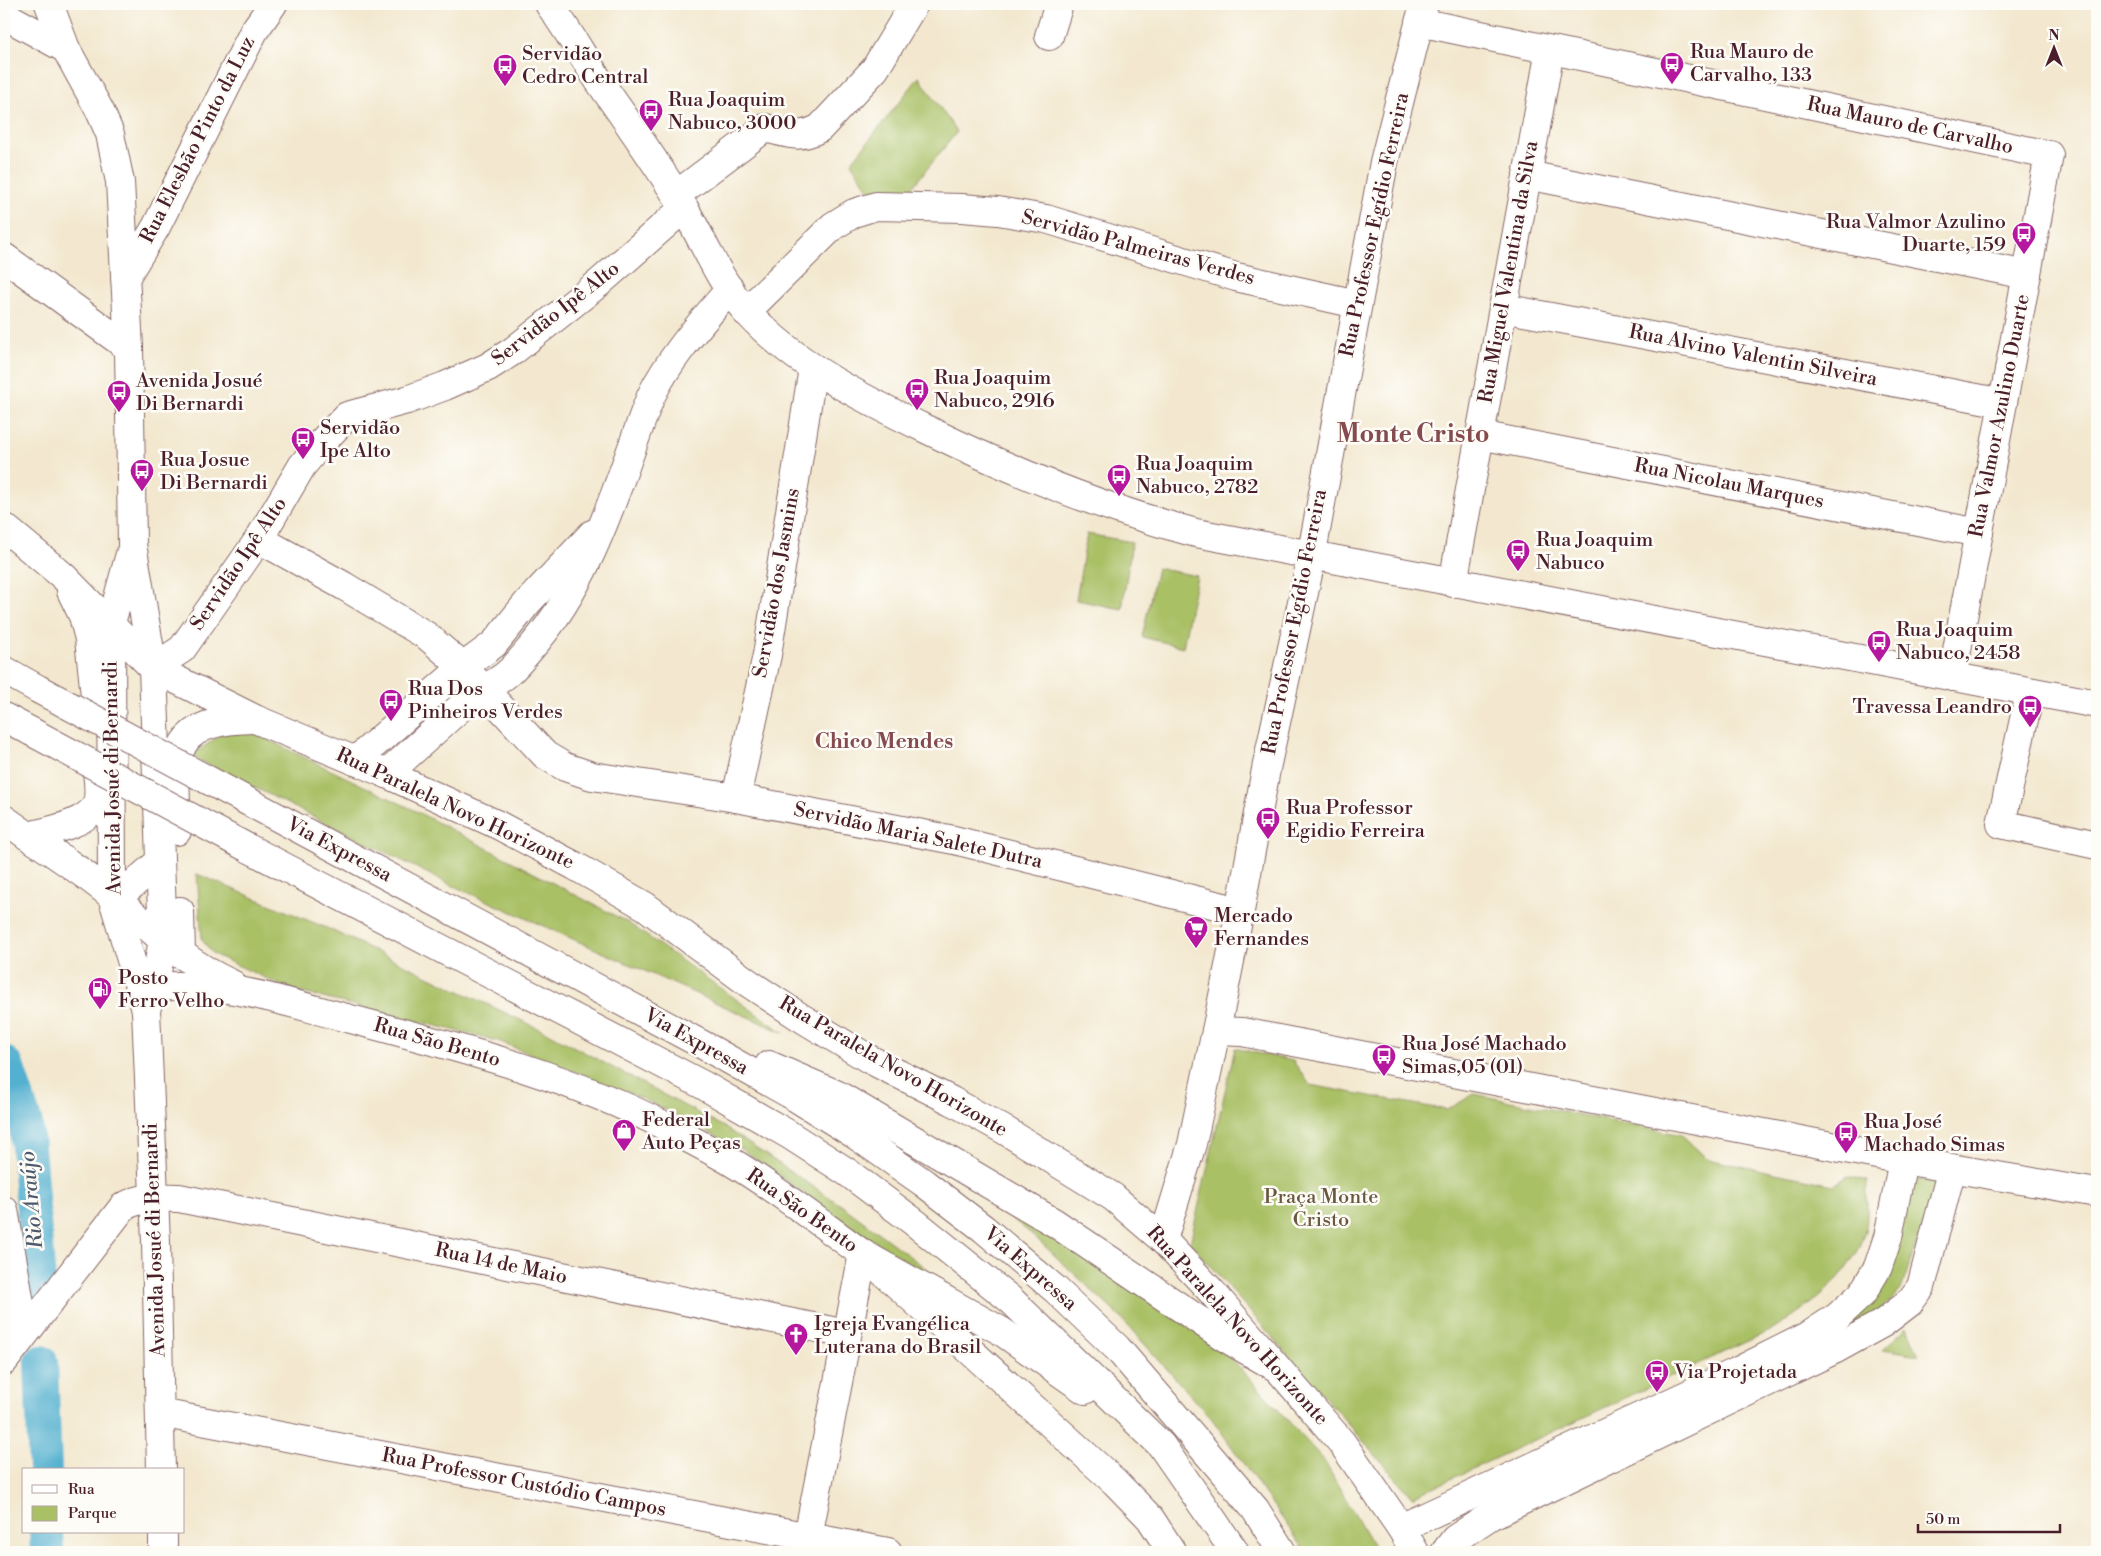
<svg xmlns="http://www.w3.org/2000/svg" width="2101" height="1556" font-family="'Libre Bodoni',serif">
	<rect width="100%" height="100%" fill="#fdfcf7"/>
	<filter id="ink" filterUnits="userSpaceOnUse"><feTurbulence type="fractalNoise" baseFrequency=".02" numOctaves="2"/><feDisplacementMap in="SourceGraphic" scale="10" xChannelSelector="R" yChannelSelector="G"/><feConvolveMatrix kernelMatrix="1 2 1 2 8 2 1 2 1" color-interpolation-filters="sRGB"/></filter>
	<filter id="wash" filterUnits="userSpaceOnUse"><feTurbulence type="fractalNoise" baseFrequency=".0096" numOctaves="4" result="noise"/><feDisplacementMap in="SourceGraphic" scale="20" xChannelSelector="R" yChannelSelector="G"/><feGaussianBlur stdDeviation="1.12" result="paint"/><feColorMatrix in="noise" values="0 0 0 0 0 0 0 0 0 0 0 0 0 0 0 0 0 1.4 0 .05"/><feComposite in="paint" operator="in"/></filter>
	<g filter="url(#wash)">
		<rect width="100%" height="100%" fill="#f3e8cf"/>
		<g fill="#a9c065" stroke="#7a7048">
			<polygon points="919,77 957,132 902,200 876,200 851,163"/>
			<polygon points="1087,534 1132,542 1122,609 1076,600"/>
			<polygon points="1157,568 1197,576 1183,647 1142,637"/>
			<polygon points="245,729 412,809 627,922 784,1033 449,884 191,756 221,734"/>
			<polygon points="197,874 329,929 552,1035 724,1127 844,1207 956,1291 853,1229 743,1150 646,1100 498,1041 291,990 213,954 202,940"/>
			<path d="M 1235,1048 L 1293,1061 L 1310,1085 L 1447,1110 L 1474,1094 L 1682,1135 L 1707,1159 L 1834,1185 L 1848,1176 L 1867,1181 C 1866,1195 1869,1218 1865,1231 C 1850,1279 1815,1301 1776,1328 L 1412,1497 L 1190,1243 Z"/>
			<polygon points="933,1159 1222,1348 1323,1459 1376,1552 1306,1552 1212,1419 1120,1317 1035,1237 993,1203"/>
			<polygon points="1914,1179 1937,1182 1901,1290 1880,1312 1831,1339 1905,1188"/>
			<polygon points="1907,1327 1919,1355 1883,1349"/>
		</g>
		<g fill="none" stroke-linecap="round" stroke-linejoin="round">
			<g stroke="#52b0d0" stroke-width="34">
				<polyline points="4,1063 7,1066 26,1124 39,1282"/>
				<polyline points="41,1362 45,1470"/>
				<polyline points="46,1532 47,1552"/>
			</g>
		</g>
	</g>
	<g filter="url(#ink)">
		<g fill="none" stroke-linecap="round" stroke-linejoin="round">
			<defs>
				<g id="minor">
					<polyline points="4,15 66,49"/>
					<polyline points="1419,22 2049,155 1952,677"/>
					<polyline points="1049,36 1059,4"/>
					<polyline points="1527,175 2027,275"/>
					<path d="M 676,195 L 765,128 C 787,133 798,140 820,128 L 875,69 L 914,4"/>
					<polyline points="4,257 129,348"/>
					<polyline points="125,278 156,227 254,31 273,4"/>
					<polyline points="1503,308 2003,403"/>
					<polyline points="746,312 833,226 854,213 876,206 962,208 998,211 1046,219 1236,277 1357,304"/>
					<polyline points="1480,435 1979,533"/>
					<polyline points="259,539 344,586 427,636 463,667 545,755 565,767 592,776 736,798 954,840 1240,911"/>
					<polyline points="1453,583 1550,50"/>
					<polyline points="153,668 182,649 259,539 302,466 321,443 347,416 407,400 445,386 488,367 513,351 599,283 684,208"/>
					<polyline points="2030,692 2001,824 2097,845"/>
					<polyline points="355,761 463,667 494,644 528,602 592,534"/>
					<path d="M 387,774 L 482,688 C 504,681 516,666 531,648 C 580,592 605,523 630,453 C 637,434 643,415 651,396 C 670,357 702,322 730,289"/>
					<polyline points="736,798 767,655 813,368"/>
					<polyline points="1216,1031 1242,1032 1903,1160 2097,1193"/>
					<polyline points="4,1210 25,1333"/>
					<polyline points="1163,1240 1192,1144 1216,1031 1240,911 1267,764 1308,574 1384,162 1424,4"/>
					<polyline points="881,1270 1115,1482 1150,1518 1172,1552"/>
					<path d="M 4,1361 L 123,1207 C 142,1196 158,1197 179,1198 L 847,1334"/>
					<polyline points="160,1413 888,1552"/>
					<polyline points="1401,1528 1736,1372 1808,1336 1837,1317 1862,1294 1878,1267 1888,1237 1903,1160"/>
					<polyline points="805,1552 863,1254"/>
					<polyline points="1445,1552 1455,1539 1490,1516 1834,1350 1883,1323 1909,1303 1921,1287 1952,1168"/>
				</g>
				<g id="major">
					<polyline points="49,4 66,49 100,111 110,134 120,182 129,348 132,544 153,668 163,940 157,972 146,1010"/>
					<path d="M 549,4 C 567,29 582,55 599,81 C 628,123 658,164 684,208 C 705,243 720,284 748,313 C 798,368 868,401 934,433 C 1019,474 1105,509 1196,533 L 2097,704"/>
					<polyline points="4,527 63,576 153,668 255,719 387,774 498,825 575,866 645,906 747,982 800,1017 869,1059 952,1101 1006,1131 1113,1197 1163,1240 1212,1292 1342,1443 1401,1528 1415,1552"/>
					<polyline points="130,554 111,623 112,896 146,1010 156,1242 161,1470"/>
					<polyline points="71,591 83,616 89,639 95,696"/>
					<path d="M 177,831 C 175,759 164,720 254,719"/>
					<path d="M 28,836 C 48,831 89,824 97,803 C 100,794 98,781 97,772"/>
					<path d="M 28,836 C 57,855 86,874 112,896 C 150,928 186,964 232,984"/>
					<polyline points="112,896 130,887 160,861"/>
					<polyline points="180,911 181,955"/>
					<path d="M 153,988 C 219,978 284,1002 347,1018 C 455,1047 565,1074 665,1126 C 691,1140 718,1153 743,1169 C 784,1195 823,1225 863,1254"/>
					<polyline points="163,1532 163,1552"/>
				</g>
				<g id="highway">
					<polyline points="4,670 38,689"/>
					<polyline points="4,717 32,732"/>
					<polyline points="249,802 703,1045 790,1094 857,1136 924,1183 984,1229 1056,1290 1117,1348 1255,1509 1282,1552"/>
					<polyline points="4,819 28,836"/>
					<polyline points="248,848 703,1085 788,1134 847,1172 914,1222 1011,1300 1161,1445 1235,1552"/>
					<polyline points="769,1065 838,1095 1055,1223 1224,1337 1277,1368"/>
					<polyline points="863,1254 1001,1331 1085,1390"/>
				</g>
			</defs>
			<use href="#minor" stroke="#856564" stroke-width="30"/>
			<use href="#major" stroke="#856564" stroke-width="30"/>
			<use href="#highway" stroke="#856564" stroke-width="30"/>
			<use href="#minor" stroke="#fff" stroke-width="28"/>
			<use href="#major" stroke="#fff" stroke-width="28"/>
			<use href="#highway" stroke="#fff" stroke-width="28"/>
			<defs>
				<g id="highway-bridge">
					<polyline points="38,689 249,802"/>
					<polyline points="32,732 248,848"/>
				</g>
			</defs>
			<use href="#highway-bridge" stroke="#856564" stroke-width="30" stroke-linecap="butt"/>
			<use href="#highway-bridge" stroke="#fff" stroke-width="28"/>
		</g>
	</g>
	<defs>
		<symbol id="bus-pin" viewBox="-11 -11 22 30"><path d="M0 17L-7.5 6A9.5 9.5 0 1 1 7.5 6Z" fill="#b5179e" stroke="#fdfcf7"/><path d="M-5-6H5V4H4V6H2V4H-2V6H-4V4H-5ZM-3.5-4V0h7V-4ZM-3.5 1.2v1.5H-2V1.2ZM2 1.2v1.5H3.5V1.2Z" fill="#fff"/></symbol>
		<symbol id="supermarket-pin" viewBox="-11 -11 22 30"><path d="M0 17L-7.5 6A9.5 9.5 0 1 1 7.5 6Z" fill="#b5179e" stroke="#fdfcf7"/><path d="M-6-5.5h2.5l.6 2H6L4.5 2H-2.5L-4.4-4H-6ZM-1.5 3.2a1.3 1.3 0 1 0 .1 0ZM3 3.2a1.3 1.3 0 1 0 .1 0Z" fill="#fff"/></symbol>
		<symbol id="fuel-pin" viewBox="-11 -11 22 30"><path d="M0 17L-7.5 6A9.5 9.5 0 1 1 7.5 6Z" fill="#b5179e" stroke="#fdfcf7"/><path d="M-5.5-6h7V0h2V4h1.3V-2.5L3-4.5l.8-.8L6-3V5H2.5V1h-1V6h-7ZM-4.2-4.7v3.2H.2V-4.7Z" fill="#fff"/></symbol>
		<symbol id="shop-pin" viewBox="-11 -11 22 30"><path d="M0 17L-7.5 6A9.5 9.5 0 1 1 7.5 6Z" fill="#b5179e" stroke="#fdfcf7"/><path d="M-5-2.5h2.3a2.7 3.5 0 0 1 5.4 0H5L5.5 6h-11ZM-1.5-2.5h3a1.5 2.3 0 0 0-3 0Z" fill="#fff"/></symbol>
		<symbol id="church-pin" viewBox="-11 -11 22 30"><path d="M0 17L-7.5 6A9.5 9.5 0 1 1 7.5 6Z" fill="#b5179e" stroke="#fdfcf7"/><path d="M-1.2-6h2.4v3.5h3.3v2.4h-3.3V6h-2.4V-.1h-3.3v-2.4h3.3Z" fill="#fff"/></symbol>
	</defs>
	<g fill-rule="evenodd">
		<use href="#bus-pin" x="1658" y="50" width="28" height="38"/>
		<use href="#bus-pin" x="491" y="52" width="28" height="38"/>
		<use href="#bus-pin" x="637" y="97" width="28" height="38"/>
		<use href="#bus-pin" x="2010" y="220" width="28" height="38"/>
		<use href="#bus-pin" x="903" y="376" width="28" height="38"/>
		<use href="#bus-pin" x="105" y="378" width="28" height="38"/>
		<use href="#bus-pin" x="289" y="425" width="28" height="38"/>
		<use href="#bus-pin" x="128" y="457" width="28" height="38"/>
		<use href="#bus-pin" x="1105" y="462" width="28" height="38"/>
		<use href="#bus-pin" x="1504" y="537" width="28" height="38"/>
		<use href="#bus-pin" x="1865" y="628" width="28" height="38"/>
		<use href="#bus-pin" x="377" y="687" width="28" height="38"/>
		<use href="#bus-pin" x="2016" y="693" width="28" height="38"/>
		<use href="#bus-pin" x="1254" y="805" width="28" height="38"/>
		<use href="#supermarket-pin" x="1182" y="914" width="28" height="38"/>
		<use href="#fuel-pin" x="86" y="975" width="28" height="38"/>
		<use href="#bus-pin" x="1370" y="1042" width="28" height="38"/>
		<use href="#shop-pin" x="610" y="1117" width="28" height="38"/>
		<use href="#bus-pin" x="1832" y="1119" width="28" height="38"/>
		<use href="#church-pin" x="782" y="1321" width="28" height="38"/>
		<use href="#bus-pin" x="1643" y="1358" width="28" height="38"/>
	</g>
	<g text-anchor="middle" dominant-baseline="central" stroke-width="5" stroke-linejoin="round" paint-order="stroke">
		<g font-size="20" fill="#4a1f2b" stroke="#fdfcf7" text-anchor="start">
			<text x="1690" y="52">Rua Mauro de<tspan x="1690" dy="23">Carvalho, 133</tspan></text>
			<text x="522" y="54">Servidão<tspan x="522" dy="23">Cedro Central</tspan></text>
			<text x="668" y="100">Rua Joaquim<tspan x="668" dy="23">Nabuco, 3000</tspan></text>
			<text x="2006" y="222" text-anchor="end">Rua Valmor Azulino<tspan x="2006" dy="23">Duarte, 159</tspan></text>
			<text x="934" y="378">Rua Joaquim<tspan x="934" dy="23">Nabuco, 2916</tspan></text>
			<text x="136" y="381">Avenida Josué<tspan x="136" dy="23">Di Bernardi</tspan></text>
			<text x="320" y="428">Servidão<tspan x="320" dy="23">Ipe Alto</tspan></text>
			<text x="160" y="460">Rua Josue<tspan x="160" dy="23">Di Bernardi</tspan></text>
			<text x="1136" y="464">Rua Joaquim<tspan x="1136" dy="23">Nabuco, 2782</tspan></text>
			<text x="1536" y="540">Rua Joaquim<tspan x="1536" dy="23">Nabuco</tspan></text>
			<text x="1896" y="630">Rua Joaquim<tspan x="1896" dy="23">Nabuco, 2458</tspan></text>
			<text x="408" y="689">Rua Dos<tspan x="408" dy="23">Pinheiros Verdes</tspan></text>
			<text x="2012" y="707" text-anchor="end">Travessa Leandro</text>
			<text x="1286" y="808">Rua Professor<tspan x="1286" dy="23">Egidio Ferreira</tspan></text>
			<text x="1214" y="916">Mercado<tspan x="1214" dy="23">Fernandes</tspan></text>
			<text x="118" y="978">Posto<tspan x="118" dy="23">Ferro Velho</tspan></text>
			<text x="1402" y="1044">Rua José Machado<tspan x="1402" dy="23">Simas,05 (01)</tspan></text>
			<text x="642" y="1120">Federal<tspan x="642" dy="23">Auto Peças</tspan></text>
			<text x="1864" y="1122">Rua José<tspan x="1864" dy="23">Machado Simas</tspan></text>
			<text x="814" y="1324">Igreja Evangélica<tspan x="814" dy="23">Luterana do Brasil</tspan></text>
			<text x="1674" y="1372">Via Projetada</text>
		</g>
		<g font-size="20" fill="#4a1f2b" stroke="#fdfcf7">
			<text transform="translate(1910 126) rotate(12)">Rua Mauro de Carvalho</text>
			<text transform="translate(198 140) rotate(-63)">Rua Elesbão Pinto da Luz</text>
			<text transform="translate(1375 225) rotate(-78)">Rua Professor Egídio Ferreira</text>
			<text transform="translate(1138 248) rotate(15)">Servidão Palmeiras Verdes</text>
			<text transform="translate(1509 272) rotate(-80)">Rua Miguel Valentina da Silva</text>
			<text transform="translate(556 314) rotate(-38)">Servidão Ipê Alto</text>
			<text transform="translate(1753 356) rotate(11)">Rua Alvino Valentin Silveira</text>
			<text transform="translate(2000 416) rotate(-79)">Rua Valmor Azulino Duarte</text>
			<text transform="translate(1729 484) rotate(11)">Rua Nicolau Marques</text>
			<text transform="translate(239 564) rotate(-56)">Servidão Ipê Alto</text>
			<text transform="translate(777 583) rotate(-80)">Servidão dos Jasmins</text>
			<text transform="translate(1295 622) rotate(-79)">Rua Professor Egídio Ferreira</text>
			<text transform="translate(113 778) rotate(-91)">Avenida Josué di Bernardi</text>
			<text transform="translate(455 809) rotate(25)">Rua Paralela Novo Horizonte</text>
			<text transform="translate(918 836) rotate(12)">Servidão Maria Salete Dutra</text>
			<text transform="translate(339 850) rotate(28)">Via Expressa</text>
			<text transform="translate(696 1042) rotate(29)">Via Expressa</text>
			<text transform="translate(437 1043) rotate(16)">Rua São Bento</text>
			<text transform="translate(893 1067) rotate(30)">Rua Paralela Novo Horizonte</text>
			<text transform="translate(802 1211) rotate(35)">Rua São Bento</text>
			<text transform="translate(155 1240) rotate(-92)">Avenida Josué di Bernardi</text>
			<text transform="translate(501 1264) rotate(12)">Rua 14 de Maio</text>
			<text transform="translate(1030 1269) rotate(41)">Via Expressa</text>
			<text transform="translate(1237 1326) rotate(48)">Rua Paralela Novo Horizonte</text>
			<text transform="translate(524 1483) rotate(11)">Rua Professor Custódio Campos</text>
		</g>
		<g font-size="20" fill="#6b573f" stroke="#fdfcf7">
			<text x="1321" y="1197">Praça Monte<tspan x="1321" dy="23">Cristo</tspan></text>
		</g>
		<g font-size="21" font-weight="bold" fill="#864b4e" stroke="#fdfcf7">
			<text x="884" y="742">Chico Mendes</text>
		</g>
		<g font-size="21" font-style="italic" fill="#4d596d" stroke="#fdfcf7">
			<text transform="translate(32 1200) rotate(-95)">Rio Araújo</text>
		</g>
		<g font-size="25" font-weight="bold" fill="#864b4e" stroke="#fdfcf7">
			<text x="1413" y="434">Monte Cristo</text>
		</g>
	</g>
	<rect width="2101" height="1556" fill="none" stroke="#fdfcf7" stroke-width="20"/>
	<rect x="22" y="1468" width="162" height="65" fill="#fdfcf7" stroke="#b5a4a5"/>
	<rect x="32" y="1485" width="25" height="8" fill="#ffffff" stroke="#b5a4a5"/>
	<text x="68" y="1494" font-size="15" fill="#4a1f2b">Rua</text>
	<rect x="32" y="1506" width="25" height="15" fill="#a9c065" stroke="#b5a4a5"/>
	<text x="68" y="1518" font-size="15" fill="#4a1f2b">Parque</text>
	<g transform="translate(2054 48)" stroke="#fdfcf7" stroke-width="4" paint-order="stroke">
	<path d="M0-4L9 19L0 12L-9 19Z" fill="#4a1f2b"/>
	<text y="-8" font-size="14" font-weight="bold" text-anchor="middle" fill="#4a1f2b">N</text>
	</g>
	<path d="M1918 1524v8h142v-8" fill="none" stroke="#4a1f2b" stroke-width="2.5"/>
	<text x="1926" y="1524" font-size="15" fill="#4a1f2b" stroke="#fdfcf7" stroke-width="4" paint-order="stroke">50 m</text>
</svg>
